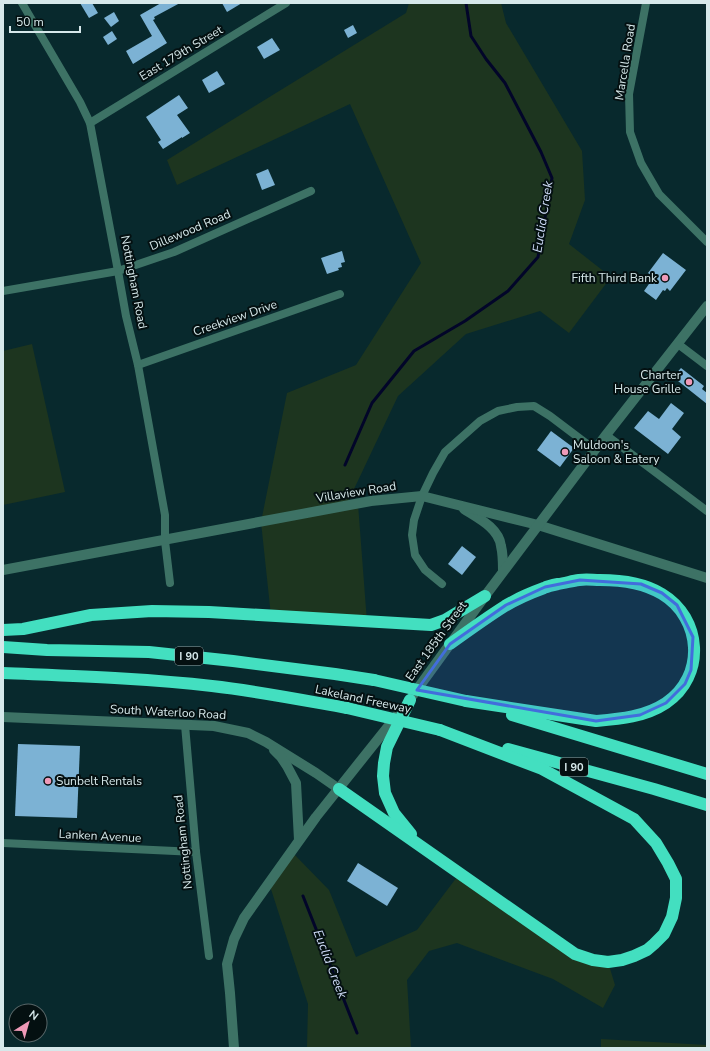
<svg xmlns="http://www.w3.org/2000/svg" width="710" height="1051" font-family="'Nunito Sans',sans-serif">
	<rect width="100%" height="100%" fill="#08292d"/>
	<g fill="#1d351f">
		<polygon points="409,3 501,3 506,23 582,151 585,200 569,244 611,277 569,333 540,311 466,334 398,396 346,506 358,504 367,622 271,616 261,522 287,393 356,365 421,263 350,104 177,185 167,160 406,13"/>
		<polygon points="32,344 65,492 3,505 3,351"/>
		<polygon points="291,851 329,890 356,957 417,930 460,873 575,954 608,962 615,985 603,1008 553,979 457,943 429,951 407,980 411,1048 307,1048 308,1004 269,883"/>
		<polygon points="601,1039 707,1045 707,1048 601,1048"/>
	</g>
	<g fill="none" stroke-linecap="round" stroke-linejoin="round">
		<g stroke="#020529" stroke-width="3">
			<polyline points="345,465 372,403 414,351 465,321 508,291 538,257 552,178 541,152 505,83 486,59 471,36 466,3"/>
			<polyline points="303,896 357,1033"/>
		</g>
	</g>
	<g fill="#7cb2d4">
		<polygon points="80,3 92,3 98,13 89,18"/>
		<polygon points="161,3 180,3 154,17 155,19 153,20 167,43 133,64 126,51 152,36 140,15"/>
		<polygon points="222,3 242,3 227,12"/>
		<polygon points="114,12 119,21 111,27 104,18"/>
		<polygon points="353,25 357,33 348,38 344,30"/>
		<polygon points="112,31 117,39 108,45 103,37"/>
		<polygon points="272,38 280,50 264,59 257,47"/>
		<polygon points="217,71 225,84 209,93 202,80"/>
		<polygon points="179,95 188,108 177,115 190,133 182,138 182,137 163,149 158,142 161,140 146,117"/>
		<polygon points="268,169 275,185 262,190 256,174"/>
		<polygon points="342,251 345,262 341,263 342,267 338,268 339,270 327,274 321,258"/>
		<polygon points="663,253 686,270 670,291 667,288 665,291 663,290 656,300 644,291 651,281 649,280 652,276 648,273"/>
		<polygon points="681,368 704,386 702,389 707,393 707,404 673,377"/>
		<polygon points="671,403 684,413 672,429 681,437 668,454 634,428 648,411 659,419"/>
		<polygon points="551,431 574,448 560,467 537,450"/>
		<polygon points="462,546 476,557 462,575 448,564"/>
		<polygon points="18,744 80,746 77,818 15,816"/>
		<polygon points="358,863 398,888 387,906 347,881"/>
	</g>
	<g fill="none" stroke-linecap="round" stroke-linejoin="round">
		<g stroke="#3d7265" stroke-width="8">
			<polyline points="22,3 80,102 90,123 118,271 126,316 138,365 165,515 165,541 170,583"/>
			<polyline points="646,3 629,94 630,132 641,163 659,194 707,242"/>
			<polyline points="90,123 286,3"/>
			<polyline points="3,291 118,271 174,252 311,191"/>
			<polyline points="678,344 707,366"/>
			<polyline points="138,365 340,294"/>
			<polyline points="606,435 707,511"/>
			<polyline points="442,584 425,570 415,555 412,535 414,520 422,496 433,473 445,452 480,421 498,411 517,407 534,406 550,416 595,450"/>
			<polyline points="185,725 196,852 209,956"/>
			<polyline points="3,843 196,852"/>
		</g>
		<g stroke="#3d7265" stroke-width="10">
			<path d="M 464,509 C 478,518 499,528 501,546 C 503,554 503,563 503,571"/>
			<polyline points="3,570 371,501 422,496 538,525 707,578"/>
			<polyline points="413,695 485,596 606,435 707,306"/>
			<polyline points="3,717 214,726 248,733 266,742 316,773 339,789"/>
			<polyline points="274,750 281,757 287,766 296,783 299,840"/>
			<polyline points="234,1048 230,993 227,964 234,939 244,918 316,817 398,714"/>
		</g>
		<g stroke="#43dfc0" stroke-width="12">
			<polyline points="3,630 23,629 91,615 152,611 209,612 431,625 445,620 485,596"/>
			<path d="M 450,644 C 468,631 486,618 505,606 C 515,600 533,592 544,588 C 548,586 553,585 558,584 C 565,583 572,581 579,580 C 586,579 593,580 600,580 C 621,580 644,583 662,594 C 702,618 706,676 666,703 C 645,717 620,719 596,721 L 466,701"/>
			<polyline points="3,647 47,650 149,652 233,661 335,674 374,680"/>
			<path d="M 3,673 C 73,676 143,678 212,686 C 257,691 302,700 347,708"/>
			<polyline points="410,700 387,747 384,763 383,776 385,793 394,813 411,834"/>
			<polyline points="512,715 707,774"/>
			<polyline points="508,749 654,789 707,805"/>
			<polyline points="339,789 575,954 593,960 608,962 622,960 634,956 647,950 654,944 664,934 672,917 676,898 676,879 668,863 656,843 634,819 542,769 440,730"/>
		</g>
		<g stroke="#43dfc0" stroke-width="12">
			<polyline points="374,680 466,701"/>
			<polyline points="347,708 440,730"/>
		</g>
	</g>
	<path fill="#426ddc" fill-opacity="0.2" stroke="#426ddc" stroke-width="3" stroke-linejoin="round" d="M 580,580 L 641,584 L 662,593 L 677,605 L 693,637 L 691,670 L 685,684 L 666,703 L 640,715 L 596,721 L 417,690 L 450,644 L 506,605 L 545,587 Z"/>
	<g fill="#ef9ab8" stroke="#041011" stroke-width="1.5">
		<circle cx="665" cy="278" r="4"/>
		<circle cx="689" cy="382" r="4"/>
		<circle cx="565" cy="452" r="4"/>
		<circle cx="48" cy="781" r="4"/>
	</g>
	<g text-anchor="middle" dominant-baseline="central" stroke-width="4" stroke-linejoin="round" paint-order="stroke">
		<g fill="#041011" stroke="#97a7a9" stroke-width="1">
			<rect x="175" y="647" width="28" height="18" rx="3"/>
			<rect x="560" y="758" width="28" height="18" rx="3"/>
		</g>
		<g font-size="11" font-weight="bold" fill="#d6e8ea">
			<text x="189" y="656">I 90</text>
			<text x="574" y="767">I 90</text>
		</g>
		<g font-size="12" fill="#d6e8ea" stroke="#041011">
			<text transform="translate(181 53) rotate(-31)">East 179th Street</text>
			<text transform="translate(625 62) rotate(-81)">Marcella Road</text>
			<text transform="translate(190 230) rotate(-23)">Dillewood Road</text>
			<text transform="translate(134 282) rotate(79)">Nottingham Road</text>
			<text transform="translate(235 318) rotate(-19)">Creekview Drive</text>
			<text transform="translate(356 492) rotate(-9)">Villaview Road</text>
			<text transform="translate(436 641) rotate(-54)">East 185th Street</text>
			<text transform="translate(363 699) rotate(12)">Lakeland Freeway</text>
			<text transform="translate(168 712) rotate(3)">South Waterloo Road</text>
			<text transform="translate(100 836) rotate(3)">Lanken Avenue</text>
			<text transform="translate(183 842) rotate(-96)">Nottingham Road</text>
		</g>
		<g font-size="12" fill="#d6e8ea" stroke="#041011" text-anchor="end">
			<text x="657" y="278">Fifth Third Bank</text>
			<text x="681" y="375">Charter<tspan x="681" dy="14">House Grille</tspan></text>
			<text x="573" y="445" text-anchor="start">Muldoon's<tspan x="573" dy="14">Saloon &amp; Eatery</tspan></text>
			<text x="56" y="781" text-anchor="start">Sunbelt Rentals</text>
		</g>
		<g font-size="13" font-style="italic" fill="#cddaf6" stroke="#041011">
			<text transform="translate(543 217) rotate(-81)">Euclid Creek</text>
			<text transform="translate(330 964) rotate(69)">Euclid Creek</text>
		</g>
	</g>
	<rect width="710" height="1051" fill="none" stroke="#d6e8ea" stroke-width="8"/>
	<g transform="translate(28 1023) rotate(37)"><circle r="19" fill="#041011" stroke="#586668"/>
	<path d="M0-3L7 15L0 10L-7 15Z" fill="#ef9ab8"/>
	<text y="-6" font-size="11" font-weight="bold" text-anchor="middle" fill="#d6e8ea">N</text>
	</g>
	<path d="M10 26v6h70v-6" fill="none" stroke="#d6e8ea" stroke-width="2"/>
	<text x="16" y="26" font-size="12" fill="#d6e8ea" stroke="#041011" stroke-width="3" paint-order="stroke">50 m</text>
</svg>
